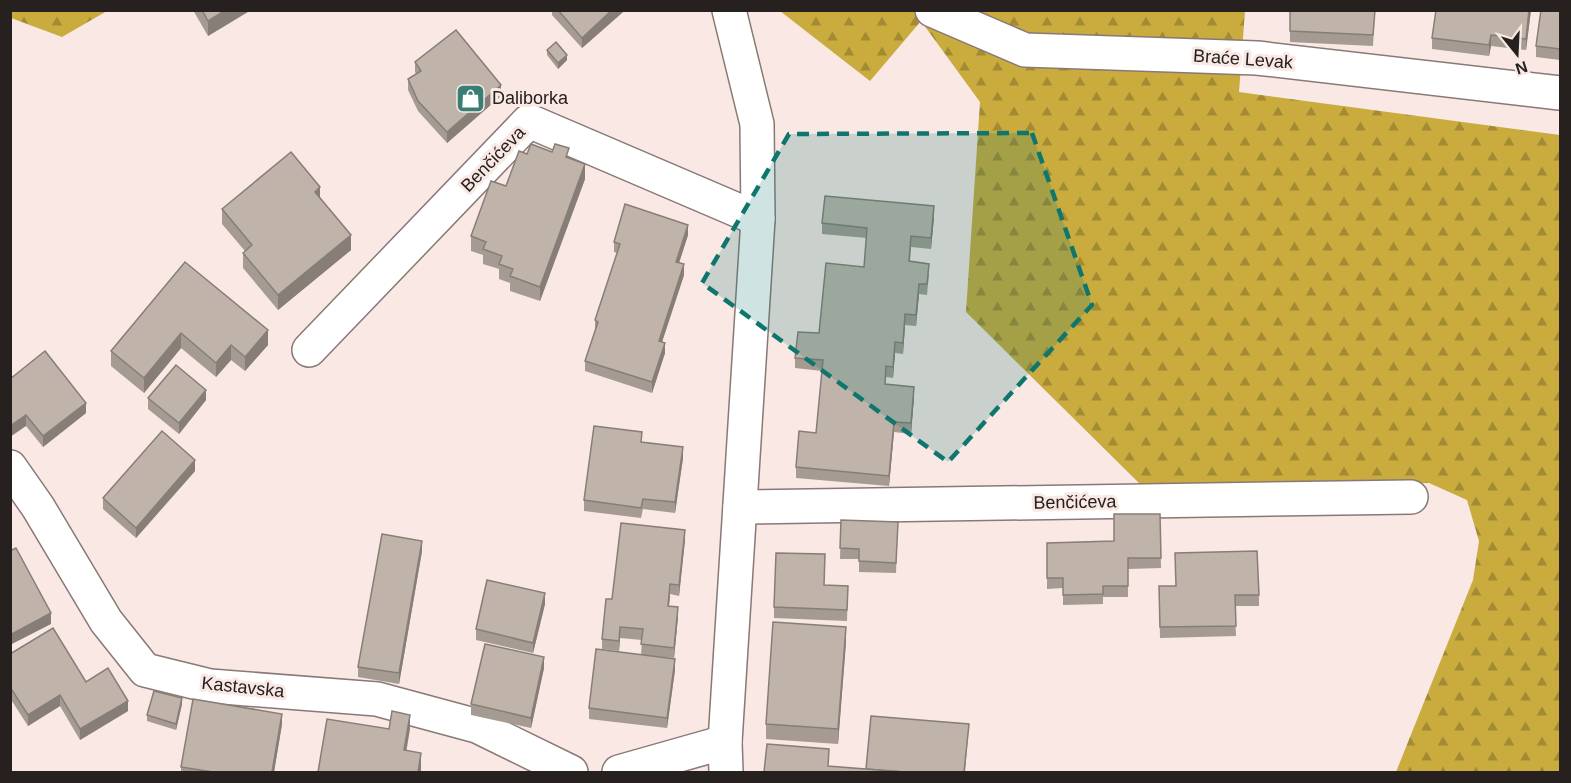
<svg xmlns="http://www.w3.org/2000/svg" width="1571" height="783" font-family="Arial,sans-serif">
	<defs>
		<pattern id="forest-firs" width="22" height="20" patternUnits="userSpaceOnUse" patternTransform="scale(1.5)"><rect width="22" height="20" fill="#c9ab3e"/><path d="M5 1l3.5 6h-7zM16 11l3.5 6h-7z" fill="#a38b33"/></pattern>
	</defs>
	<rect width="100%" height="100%" fill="#f9e8e4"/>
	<g fill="url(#forest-firs)">
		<polygon points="10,11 11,10 107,11 62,37 11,18"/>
		<polygon points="780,11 1245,11 1239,92 1560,135 1560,772 1396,772 1473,580 1479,541 1467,500 1429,483 1142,486 966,312 980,102 921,21 870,81"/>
	</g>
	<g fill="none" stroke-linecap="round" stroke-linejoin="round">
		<defs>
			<g id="minor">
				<polyline points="932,10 1025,50 1257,58 1560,93"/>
				<polyline points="309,350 529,121 758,219"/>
				<polyline points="10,467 38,507 106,621 145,670 210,686 377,699 477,726 571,772"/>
				<polyline points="740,507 1411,497"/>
				<polyline points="619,772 725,742"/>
				<polyline points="726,772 725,742 758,219 757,124 729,10"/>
			</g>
		</defs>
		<use href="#minor" stroke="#887976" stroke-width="36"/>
		<use href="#minor" stroke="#fff" stroke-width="33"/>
	</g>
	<g fill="#a59b92">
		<polygon points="193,10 251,10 208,36"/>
		<polygon points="552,10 623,10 623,12 582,48 552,15"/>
		<polygon points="1290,10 1375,10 1373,46 1290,42"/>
		<polygon points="1436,10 1531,10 1526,50 1491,46 1489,56 1432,49 1432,38"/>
		<polygon points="1560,10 1560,60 1536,57 1536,46"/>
		<polygon points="547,50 567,60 558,69 547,55"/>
		<polygon points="415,62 501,96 447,143 418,111 408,90 408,79 416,74 415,72"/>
		<polygon points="527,154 569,158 585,179 540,301 510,291 510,283 499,279 499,269 483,264 483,255 471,251 471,236"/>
		<polygon points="320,198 351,250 278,310 243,268 243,253 245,251 222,224 222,209"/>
		<polygon points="934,217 931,249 911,247 910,262 929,274 927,295 919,294 916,326 905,325 903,354 895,353 893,378 886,377 885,384 914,397 911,434 894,432 889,486 796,478 796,467 816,433 822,371 795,368 795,358 819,333 864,267 867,238 822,234 822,223"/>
		<polygon points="688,235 679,263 684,275 662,342 665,353 652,393 585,371 585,361 595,331 595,320 617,253 614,252 614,242"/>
		<polygon points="185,262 268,345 245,371 231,360 216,377 181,348 144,393 111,366 111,351"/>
		<polygon points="10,379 86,413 43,447 26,426"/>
		<polygon points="148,398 206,400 179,434 148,409"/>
		<polygon points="642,442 683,458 675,513 643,509 641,518 584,511 584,500"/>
		<polygon points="195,471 136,538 103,509 103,498"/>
		<polygon points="1160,514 1161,568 1128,569 1128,597 1103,597 1103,604 1063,605 1063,588 1047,589 1047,543 1114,541"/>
		<polygon points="841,520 898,522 896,573 859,572 859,559 840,559"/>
		<polygon points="685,540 679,596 670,594 669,606 678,617 674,658 643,655 675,670 667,728 589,719 589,708 641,655 642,640 620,638 619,651 602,649 602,639 612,599"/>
		<polygon points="422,551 399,684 358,677 358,667"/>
		<polygon points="824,585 848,586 847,621 774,618 774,607"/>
		<polygon points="1159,586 1259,595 1259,606 1235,606 1236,636 1160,638"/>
		<polygon points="545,604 533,653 476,640 476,629"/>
		<polygon points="846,642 838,744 766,739 766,724"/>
		<polygon points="10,654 86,682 128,711 80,740 60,706 28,726 10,698"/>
		<polygon points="544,668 531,728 471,715 471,704"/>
		<polygon points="182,704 176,730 147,721 147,715"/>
		<polygon points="282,724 274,772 181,772 181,767"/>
	</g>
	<g fill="#867e77">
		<polygon points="226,10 251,10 208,36 208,21"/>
		<polygon points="612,10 623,10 623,12 582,48 582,38"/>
		<polygon points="1529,10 1531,10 1526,50 1526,39"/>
		<polygon points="1491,35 1491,46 1489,56 1489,45"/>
		<polygon points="567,55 567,60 558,69 558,63"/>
		<polygon points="501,85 501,96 447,143 447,132"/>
		<polygon points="585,164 585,179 540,301 540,287"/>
		<polygon points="320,187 320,202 315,192"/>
		<polygon points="934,206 934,217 931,249 931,238"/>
		<polygon points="688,225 688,235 676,272 676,262"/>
		<polygon points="351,235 351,250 278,310 278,295"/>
		<polygon points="684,264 684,275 659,351 659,341"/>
		<polygon points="919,284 919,294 916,326 916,315"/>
		<polygon points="905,314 905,325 903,354 903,343"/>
		<polygon points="268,330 268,345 245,371 245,357"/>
		<polygon points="181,333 181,348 144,393 144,378"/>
		<polygon points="895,342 895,353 893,378 893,367"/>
		<polygon points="665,343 665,353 652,393 652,382"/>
		<polygon points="231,345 231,360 216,377 216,363"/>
		<polygon points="914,387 914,397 911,434 911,423"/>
		<polygon points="206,390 206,400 179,434 179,423"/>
		<polygon points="86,403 86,413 43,447 43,436"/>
		<polygon points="26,415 26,426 10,437 10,426"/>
		<polygon points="894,422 894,432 889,486 889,476"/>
		<polygon points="683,447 683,458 675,513 675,502"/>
		<polygon points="195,460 195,471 136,538 136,528"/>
		<polygon points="685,530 685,540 679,596 679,585"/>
		<polygon points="422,541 422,551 399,684 399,673"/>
		<polygon points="670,584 670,594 668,616 668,606"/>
		<polygon points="545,593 545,604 533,653 533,643"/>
		<polygon points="678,607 678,617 674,658 674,648"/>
		<polygon points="51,613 51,624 10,645 10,635"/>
		<polygon points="620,627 620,638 619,651 619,641"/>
		<polygon points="846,627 846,642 838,744 838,729"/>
		<polygon points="544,657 544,668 531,728 531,718"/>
		<polygon points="675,659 675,670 667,728 667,718"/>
		<polygon points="60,695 60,706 28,726 28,715"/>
		<polygon points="182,698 182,704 176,730 176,724"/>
		<polygon points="128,701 128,711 80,740 80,729"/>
		<polygon points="282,714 282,724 274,772 272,772"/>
		<polygon points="410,715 410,729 404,765 404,750"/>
		<polygon points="969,724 965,772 964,772"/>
		<polygon points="421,753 421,772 418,772"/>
	</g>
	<g fill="#c0b4aa" stroke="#867e77" stroke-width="1.5">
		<polygon points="202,10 226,10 208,21"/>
		<polygon points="558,10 612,10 582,38"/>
		<polygon points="1290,10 1375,10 1373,35 1290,31"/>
		<polygon points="1436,10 1529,10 1526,39 1491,35 1489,45 1432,38"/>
		<polygon points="1541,10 1560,10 1560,49 1536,46"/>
		<polygon points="456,30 501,85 447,132 418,101 408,79 421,71 415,62"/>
		<polygon points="556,42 567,55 558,63 547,50"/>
		<polygon points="531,144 552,152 555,144 569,148 566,157 585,164 540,287 510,276 513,269 499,264 502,256 483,249 486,242 471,236 491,181 506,186 519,151 527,154"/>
		<polygon points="291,152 320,187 315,192 351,235 278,295 243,253 252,245 222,209"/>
		<polygon points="825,196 934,206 931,238 911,236 909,261 929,264 927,284 919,284 916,315 905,314 903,343 895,342 893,367 886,366 885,384 914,387 911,423 894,422 889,476 796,467 799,431 816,433 823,360 795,358 798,332 819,333 826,263 864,267 867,228 822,223"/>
		<polygon points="625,204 688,225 676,262 684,264 659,341 665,343 652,382 585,361 598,322 595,320 620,244 614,242"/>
		<polygon points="185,262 268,330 245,357 231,345 216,363 181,333 144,378 111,351"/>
		<polygon points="45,351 86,403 43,436 26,415 10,426 10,379"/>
		<polygon points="176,365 206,390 179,423 148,398"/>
		<polygon points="594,426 642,432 641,442 683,447 675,502 643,499 641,508 584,500"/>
		<polygon points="162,431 195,460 136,528 103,498"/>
		<polygon points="1114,514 1160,514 1161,558 1128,558 1128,586 1103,586 1103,594 1063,595 1063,578 1047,578 1047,543 1114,541"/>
		<polygon points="841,520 898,522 896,563 859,561 859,549 840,548"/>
		<polygon points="621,523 685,530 679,585 670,584 668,606 678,607 674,648 641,644 643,629 620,627 619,641 602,639 606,599 612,599"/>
		<polygon points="382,534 422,541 399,673 358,667"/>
		<polygon points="16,548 51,613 10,635 10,551"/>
		<polygon points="1257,551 1259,595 1235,595 1236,626 1160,627 1159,586 1176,586 1175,553"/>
		<polygon points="776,553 825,554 824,585 848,586 847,610 774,607"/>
		<polygon points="487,580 545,593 533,643 476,629"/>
		<polygon points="773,622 846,627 838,729 766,724"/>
		<polygon points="53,628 86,682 108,668 128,701 80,729 60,695 28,715 10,687 10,654"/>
		<polygon points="485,644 544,657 531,718 471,704"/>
		<polygon points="596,649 675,659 667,718 589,708"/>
		<polygon points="154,691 182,698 176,724 147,715"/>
		<polygon points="193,699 282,714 272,772 213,772 181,767"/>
		<polygon points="392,711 410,715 404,750 421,753 418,772 318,772 327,719 389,729"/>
		<polygon points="871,716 969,724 964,772 904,772 866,769"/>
		<polygon points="767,744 829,749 828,766 904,772 764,772"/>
	</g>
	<path fill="#0f766e" fill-opacity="0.2" stroke="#0f766e" stroke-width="4.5" stroke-dasharray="12 8" stroke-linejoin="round" d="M 1032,133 L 1092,305 L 948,462 L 702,283 L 789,134 Z"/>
	<defs>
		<symbol id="shop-square" viewBox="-11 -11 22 22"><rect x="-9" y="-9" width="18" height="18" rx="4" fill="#397e74" stroke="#f9e8e4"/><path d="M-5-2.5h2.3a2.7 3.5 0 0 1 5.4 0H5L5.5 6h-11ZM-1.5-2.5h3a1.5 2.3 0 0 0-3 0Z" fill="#fff"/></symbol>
	</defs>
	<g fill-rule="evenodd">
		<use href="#shop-square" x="454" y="82" width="33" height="33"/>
	</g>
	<g text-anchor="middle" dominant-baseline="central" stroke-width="6" stroke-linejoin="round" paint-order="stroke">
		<g font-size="18" fill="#26201f" stroke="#f9e8e4">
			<text transform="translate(1243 59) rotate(4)">Braće Levak</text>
			<text transform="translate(493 159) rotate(-46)">Benčićeva</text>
			<text transform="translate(1075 502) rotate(-1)">Benčićeva</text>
			<text transform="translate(243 687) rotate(6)">Kastavska</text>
		</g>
		<g font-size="18" fill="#26201f" stroke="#f9e8e4" text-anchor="start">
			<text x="492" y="98">Daliborka</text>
		</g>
	</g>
	<rect width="1571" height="783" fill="none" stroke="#26201f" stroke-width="24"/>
	<g transform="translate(1517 54) rotate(162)" stroke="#f9e8e4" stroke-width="4.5" paint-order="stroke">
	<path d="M0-4.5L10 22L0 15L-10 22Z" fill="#26201f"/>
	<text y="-9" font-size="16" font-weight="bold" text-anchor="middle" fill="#26201f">N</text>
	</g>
</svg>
